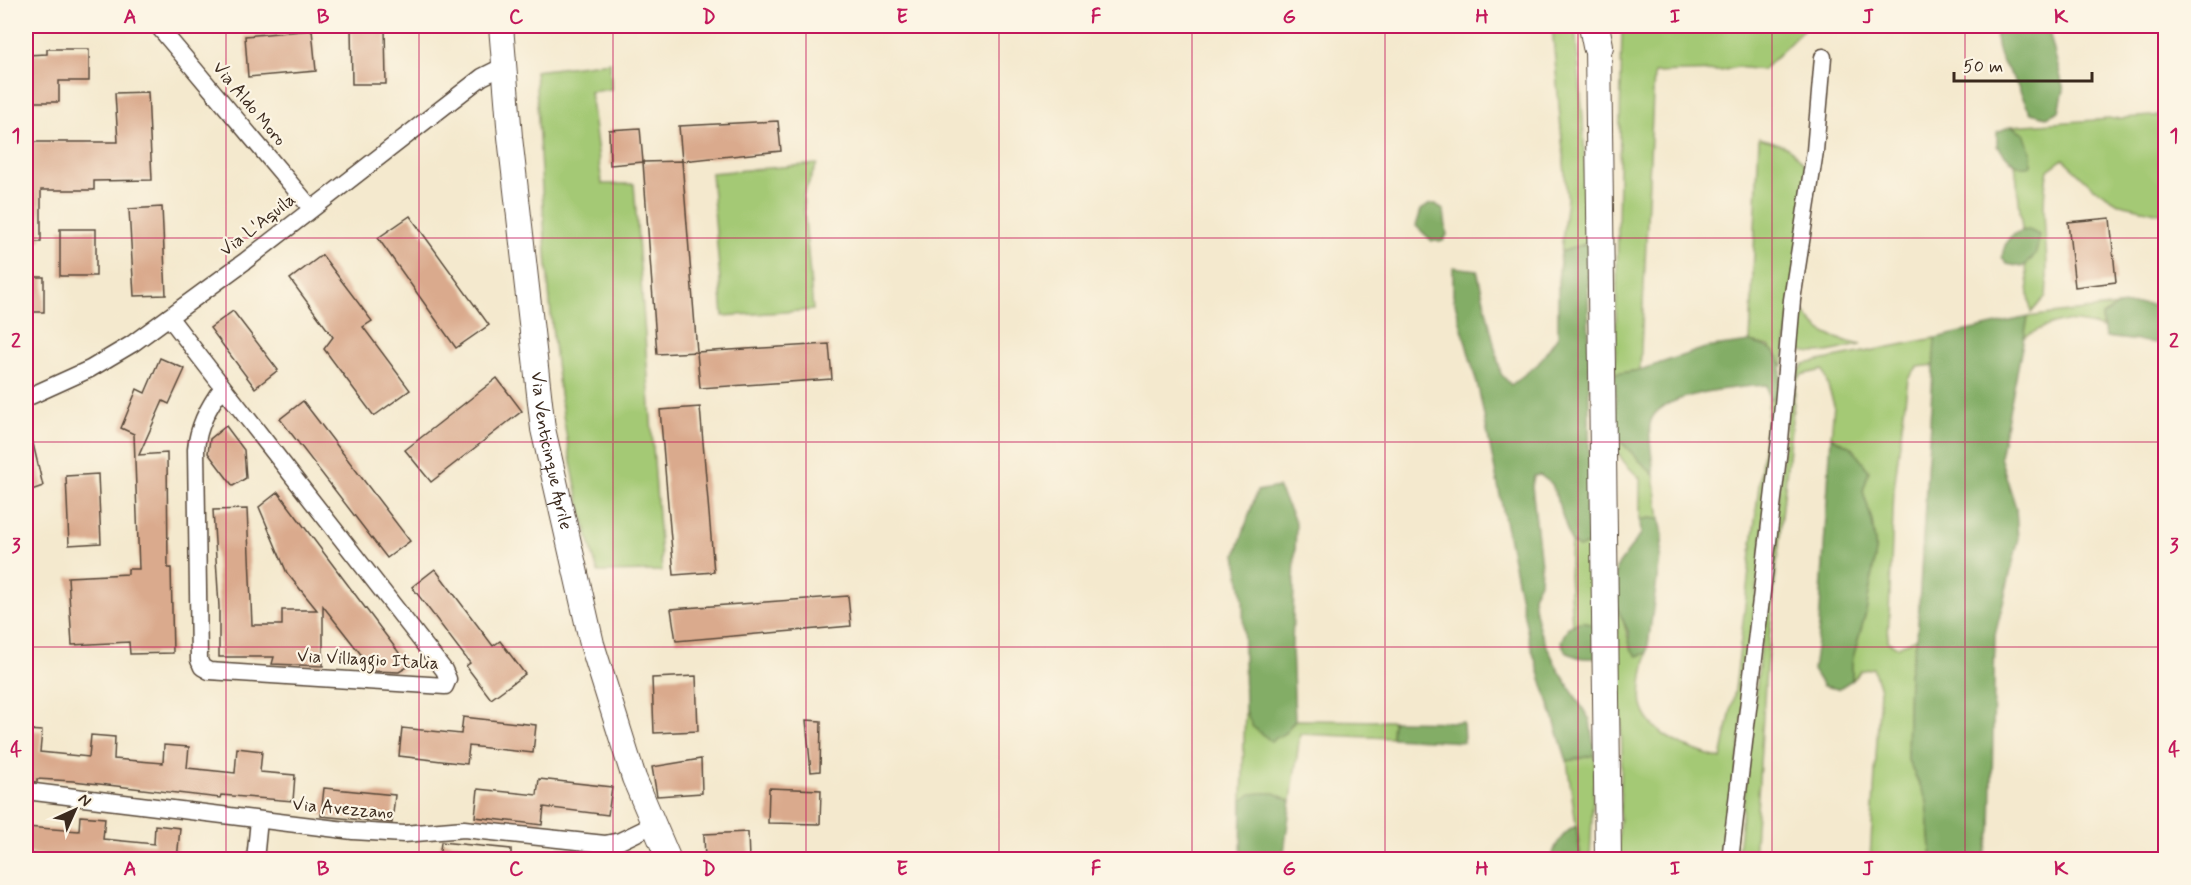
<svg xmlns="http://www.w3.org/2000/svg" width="2191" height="885" font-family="Mynerve,sans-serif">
	<rect width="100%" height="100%" fill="#fcf5e5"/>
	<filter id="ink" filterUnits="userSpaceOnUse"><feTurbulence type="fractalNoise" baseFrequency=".0167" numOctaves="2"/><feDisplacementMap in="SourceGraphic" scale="12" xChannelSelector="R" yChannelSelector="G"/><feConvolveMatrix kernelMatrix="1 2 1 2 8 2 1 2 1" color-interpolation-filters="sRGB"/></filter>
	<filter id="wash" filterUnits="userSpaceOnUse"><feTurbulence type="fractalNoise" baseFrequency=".008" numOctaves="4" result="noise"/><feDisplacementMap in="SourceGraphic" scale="24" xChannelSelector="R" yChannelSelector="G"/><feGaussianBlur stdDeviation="1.35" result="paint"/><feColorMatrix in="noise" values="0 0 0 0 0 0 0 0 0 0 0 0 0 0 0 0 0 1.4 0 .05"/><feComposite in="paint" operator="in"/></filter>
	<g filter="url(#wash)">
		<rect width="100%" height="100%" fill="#f4e9ce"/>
		<g fill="#a4c974" stroke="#707a49" stroke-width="1.5">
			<polygon points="1552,26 1575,26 1583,118 1588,243 1561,252 1567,197"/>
			<polygon points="1622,26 1806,27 1763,70 1737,67 1721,71 1654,73 1640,370 1615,374"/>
			<path d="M 610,62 L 611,89 L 590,92 L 602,184 L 634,184 L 662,571 L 598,572 C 548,410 546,239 535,71 Z"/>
			<path d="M 2165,115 L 2165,214 L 2120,204 L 2094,188 L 2063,159 L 2048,170 C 2038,212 2051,253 2046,296 L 2031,313 L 2011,126 Z"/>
			<path d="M 1759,138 C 1786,144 1795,149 1810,173 L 1783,366 L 1769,346 L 1750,342 Z"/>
			<polygon points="817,164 803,196 813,310 723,316 711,173"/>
			<path d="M 2117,306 L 2102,316 L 2102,328 C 2069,316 2054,321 2024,337 L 2028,317 Z"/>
			<path d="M 1800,307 C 1820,335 1828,337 1861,345 C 1842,348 1810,361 1795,346 Z"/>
			<polygon points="1935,338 1935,365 1917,367 1908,379 1894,489 1888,642 1897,647 1917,638 1909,673 1907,758 1927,801 1932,859 1870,859 1880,689 1873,668 1861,671 1852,680 1852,661 1866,612 1876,551 1872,521 1863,491 1869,471 1851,447 1831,437 1834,405 1823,370 1801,375 1796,381 1766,669 1754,859 1737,860 1787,416 1794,379 1804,364"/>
			<path d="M 1778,395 L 1727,859 L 1618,859 L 1622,750 L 1616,605 C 1627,622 1626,644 1637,656 L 1647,653 C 1645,668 1639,689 1642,705 C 1649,737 1694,751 1721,759 L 1735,690 L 1769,400 Z"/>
			<path d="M 1616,437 L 1654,475 L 1660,519 L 1640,520 L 1640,478 C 1627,466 1614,455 1616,437 Z"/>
			<polygon points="1571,542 1579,548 1590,543 1594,626 1579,622 1572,625 1569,575"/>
			<path d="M 1245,710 L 1253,727 L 1285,733 L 1295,720 L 1393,721 L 1392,738 L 1300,734 L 1291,801 C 1273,793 1259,789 1242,801 Z"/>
			<polygon points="1595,755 1590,859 1581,859 1567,761"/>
		</g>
		<g fill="#83ad66" stroke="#5f6c42" stroke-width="1.5">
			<path d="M 2006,26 L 2035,26 L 2049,31 L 2064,90 L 2059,111 L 2047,117 L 2031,113 C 2024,103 2022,93 2016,83 C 2004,62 1998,62 1996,35 Z"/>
			<path d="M 2011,126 L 2024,133 L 2031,154 L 2031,165 C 2015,171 2007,156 1997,146 L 1997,132 Z"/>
			<polygon points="1430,204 1436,204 1444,211 1447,235 1443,241 1432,241 1416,226 1421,210"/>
			<path d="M 2029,230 L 2039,235 C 2038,251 2035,259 2022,267 L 2007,264 L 2002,257 C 2005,240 2011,231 2029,230 Z"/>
			<polygon points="1588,243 1590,543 1579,548 1571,542 1552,484 1540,475 1534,476 1532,486 1541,565 1540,582 1533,596 1535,612 1540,632 1558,669 1590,720 1595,755 1567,761 1529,640 1479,391 1453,296 1453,267 1477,270 1501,374 1511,385 1538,364 1558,336 1558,281 1561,252"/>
			<polygon points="2140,304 2165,305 2165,344 2105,337 2102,316 2117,306"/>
			<polygon points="2028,317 2000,457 2016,508 2018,542 1995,635 1991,830 1983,859 1932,859 1927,801 1907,758 1909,673 1917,638 1935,338"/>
			<path d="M 1750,342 C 1786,350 1783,363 1778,395 L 1769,400 L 1767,385 C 1741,387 1655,392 1650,424 C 1648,440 1653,459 1654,475 L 1616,437 L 1615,374 L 1640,370 L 1705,348 Z"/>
			<polygon points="1831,437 1851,447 1869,471 1863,491 1872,521 1876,551 1866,612 1852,661 1852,680 1838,689 1823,686 1813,670 1819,626"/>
			<polygon points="1278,487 1296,523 1292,647 1295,720 1285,733 1271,741 1253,727 1245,710 1243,600 1236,554 1257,491"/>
			<polygon points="1649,518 1660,519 1663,536 1647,653 1637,656 1630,648 1629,633 1616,605 1616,568 1641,534 1640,520"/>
			<path d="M 1584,621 L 1594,626 L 1595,658 C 1581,659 1565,657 1561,641 L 1568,627 Z"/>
			<polygon points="1393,721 1463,722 1464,742 1392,738"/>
			<polygon points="1261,793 1274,793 1291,801 1283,859 1241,859 1242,801 1251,794"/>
			<path d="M 1576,826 L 1581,859 L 1552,859 C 1553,846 1564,832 1576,826 Z"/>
		</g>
		<g id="blocks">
			<g fill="#daaa8d">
				<polygon points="351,26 385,26 386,84 352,84"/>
				<polygon points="312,30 316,71 248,77 245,36"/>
				<polygon points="47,49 89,49 89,81 59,81 59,102 26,102 26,55 47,54"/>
				<polygon points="148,92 152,180 94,181 94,190 41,190 41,242 26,242 26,142 118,142 115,93"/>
				<polygon points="778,121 781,151 682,161 679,126"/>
				<polygon points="640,128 643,162 610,165 609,130"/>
				<polygon points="682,161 697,352 657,354 643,162"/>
				<polygon points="162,207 166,295 134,296 129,209"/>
				<polygon points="410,216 489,325 456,348 378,238"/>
				<polygon points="2110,218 2116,282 2075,287 2068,222"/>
				<rect x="60" y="229" width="36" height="47"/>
				<polygon points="322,255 372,321 363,327 410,390 374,416 324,349 333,337 290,279"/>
				<rect x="26" y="277" width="18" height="35"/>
				<polygon points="233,311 278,370 255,388 210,328"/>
				<polygon points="829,344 832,379 700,388 697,352"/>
				<polygon points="160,358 185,369 169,404 163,401 139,455 167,453 168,568 171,568 173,653 130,654 129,642 72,645 68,577 128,574 128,569 139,569 134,434 121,428 137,389 145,393"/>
				<polygon points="497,378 522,411 431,482 405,450"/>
				<polygon points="303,401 410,541 387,558 280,419"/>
				<polygon points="700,407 714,572 674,575 660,410"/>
				<polygon points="226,426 244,450 246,478 233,486 208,453 210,439"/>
				<polygon points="31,435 43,486 26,492 26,436"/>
				<polygon points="98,474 101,543 69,545 66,476"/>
				<polygon points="278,492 354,593 409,666 399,672 374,671 323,606 323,666 272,664 274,657 219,657 219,607 213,510 247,509 252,625 282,625 282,610 317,610 287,573 259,507"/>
				<polygon points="435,569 493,646 500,641 525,674 491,699 466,666 470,663 412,587"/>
				<polygon points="848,596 851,626 676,641 671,609"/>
				<polygon points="696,676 698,731 654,733 652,678"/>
				<polygon points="463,717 536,725 533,753 469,746 467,764 399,756 402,728 461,734"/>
				<polygon points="806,720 821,721 820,771 811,772"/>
				<polygon points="26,730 42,731 40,752 89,757 91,735 115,737 114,759 163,763 164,745 189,747 187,768 235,773 237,748 262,751 260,772 295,775 293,801 221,795 220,798 73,781 37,779 37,782 26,781"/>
				<polygon points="701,759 702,793 657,796 652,767"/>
				<polygon points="539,779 612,787 608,815 544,807 542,825 475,817 478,789 537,795"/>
				<polygon points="324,788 395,795 392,823 321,816"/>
				<polygon points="769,788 821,790 820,824 768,823"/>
				<polygon points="80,816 105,818 103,839 154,844 155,825 180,828 177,860 76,860 26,853 26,827 79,831"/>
				<polygon points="748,832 749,860 705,860 704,834"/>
				<polygon points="441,842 511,849 511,860 439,860"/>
			</g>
		</g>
	</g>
	<g filter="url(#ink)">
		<use href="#blocks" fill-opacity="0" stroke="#574738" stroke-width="1.5"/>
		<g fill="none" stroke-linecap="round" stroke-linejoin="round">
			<defs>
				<g id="street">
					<polyline points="158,26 311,208"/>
					<path d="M 169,317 L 223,387 C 210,404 198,427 196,449 L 199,660 L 202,667 L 209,671 L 445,686 L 448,679 L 444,670 L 223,387"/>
					<polyline points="26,398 90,369 132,344 244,262 482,77 504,66"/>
					<polyline points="26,791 353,831 404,834 464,829 605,844 620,841 653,825"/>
					<polyline points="255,860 259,820"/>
					<polyline points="1730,860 1780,440 1792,300 1815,151 1823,57"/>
				</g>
				<g id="secondary">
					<path id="s1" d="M 501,26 L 510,137 L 543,429 L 592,644 L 634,778 L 669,860"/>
				</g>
				<polyline id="primary" points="1598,46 1608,860"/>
				<polyline id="highway" points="1594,26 1598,46"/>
			</defs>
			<use href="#street" stroke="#574738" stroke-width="19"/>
			<use href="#secondary" stroke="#574738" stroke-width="26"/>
			<use href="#primary" stroke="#574738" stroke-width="28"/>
			<use href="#highway" stroke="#574738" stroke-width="32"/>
			<use href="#street" stroke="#fff" stroke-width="16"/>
			<use href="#secondary" stroke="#fff" stroke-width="24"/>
			<use href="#primary" stroke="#fff" stroke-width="26"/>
			<use href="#highway" stroke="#fff" stroke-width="30"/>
		</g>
	</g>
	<path fill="none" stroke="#c2185b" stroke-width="1.5" stroke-opacity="0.55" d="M 226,26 L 226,860M 419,26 L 419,860M 613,26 L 613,860M 806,26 L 806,860M 999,26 L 999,860M 1192,26 L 1192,860M 1385,26 L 1385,860M 1578,26 L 1578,860M 1772,26 L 1772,860M 1965,26 L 1965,860M 26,238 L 2166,238M 26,442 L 2166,442M 26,647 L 2166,647"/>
	<g text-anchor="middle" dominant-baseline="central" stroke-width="4.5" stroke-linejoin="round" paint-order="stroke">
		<g font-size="18" fill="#3b2a1e" stroke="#fcf5e5">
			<text transform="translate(249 104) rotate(50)">Via Aldo Moro</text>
			<text transform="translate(258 225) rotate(-38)">Via L'Aquila</text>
			<text stroke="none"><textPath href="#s1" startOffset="428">Via Venticinque Aprile</textPath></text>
			<text transform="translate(368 660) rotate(3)">Via Villaggio Italia</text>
			<text transform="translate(343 809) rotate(5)">Via Avezzano</text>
		</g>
	</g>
	<rect width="2191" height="885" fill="none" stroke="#fcf5e5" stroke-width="66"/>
	<g transform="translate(75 810) rotate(45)" stroke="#fcf5e5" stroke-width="4.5" paint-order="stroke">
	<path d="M0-4.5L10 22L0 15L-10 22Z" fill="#3b2a1e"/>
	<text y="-9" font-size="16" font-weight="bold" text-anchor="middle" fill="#3b2a1e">N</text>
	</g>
	<path d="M1954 72v9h138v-9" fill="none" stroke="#3b2a1e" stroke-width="3"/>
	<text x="1963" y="72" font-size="18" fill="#3b2a1e" stroke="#fcf5e5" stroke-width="4.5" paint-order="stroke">50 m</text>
	<rect x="33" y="33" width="2125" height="819" fill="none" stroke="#c2185b" stroke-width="2"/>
	<g font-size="20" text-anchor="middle" font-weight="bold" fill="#c2185b">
		<text x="130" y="23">A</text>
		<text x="323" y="23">B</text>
		<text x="516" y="23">C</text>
		<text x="709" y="23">D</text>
		<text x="902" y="23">E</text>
		<text x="1096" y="23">F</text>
		<text x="1289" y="23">G</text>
		<text x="1482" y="23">H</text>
		<text x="1675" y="23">I</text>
		<text x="1868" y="23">J</text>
		<text x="2061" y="23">K</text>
		<text x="16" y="142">1</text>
		<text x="2174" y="142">1</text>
		<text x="16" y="347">2</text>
		<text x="2174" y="347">2</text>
		<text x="16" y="552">3</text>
		<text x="2174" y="552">3</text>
		<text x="16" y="756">4</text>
		<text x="2174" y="756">4</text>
		<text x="130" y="875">A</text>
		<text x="323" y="875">B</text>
		<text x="516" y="875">C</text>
		<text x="709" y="875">D</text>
		<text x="902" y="875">E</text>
		<text x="1096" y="875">F</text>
		<text x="1289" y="875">G</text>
		<text x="1482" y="875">H</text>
		<text x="1675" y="875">I</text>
		<text x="1868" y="875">J</text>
		<text x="2061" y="875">K</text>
	</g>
</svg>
